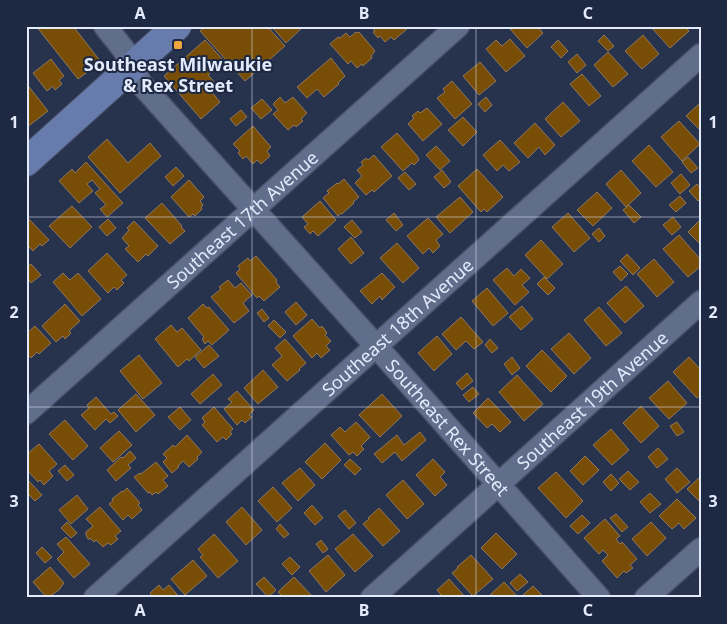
<svg xmlns="http://www.w3.org/2000/svg" width="727" height="624" font-family="'Noto Sans',sans-serif">
	<rect width="100%" height="100%" fill="#27324d"/>
	<g fill="#784d06" stroke="#90785c">
		<polygon points="36,26 73,26 101,62 78,79"/>
		<polygon points="205,26 267,26 285,46 245,81 200,31"/>
		<polygon points="271,26 304,26 286,43"/>
		<polygon points="371,26 405,26 407,29 394,40 391,37 385,42 380,36 378,38 373,32 375,31"/>
		<polygon points="513,26 537,26 543,33 527,48 510,29"/>
		<polygon points="650,26 684,26 689,31 670,48"/>
		<polygon points="356,32 357,33 359,32 375,51 371,56 372,58 363,66 362,64 357,68 351,61 348,64 330,44 338,37 340,38 346,33 350,37"/>
		<polygon points="604,35 614,46 608,51 598,41"/>
		<polygon points="643,35 659,54 642,69 625,51"/>
		<polygon points="510,39 525,56 506,72 486,49 496,40 502,46"/>
		<polygon points="205,40 224,61 208,75 217,85 211,91 220,102 201,119 164,76"/>
		<polygon points="558,40 568,51 561,58 551,47"/>
		<polygon points="608,52 628,74 613,87 594,65"/>
		<polygon points="577,54 586,65 577,73 568,62"/>
		<polygon points="331,58 345,76 338,83 339,84 324,97 317,89 307,98 297,87"/>
		<polygon points="51,59 64,76 59,80 62,84 55,90 53,86 47,91 33,73"/>
		<polygon points="480,62 496,81 479,95 463,76"/>
		<polygon points="582,74 601,96 589,106 570,84"/>
		<polygon points="452,81 472,104 455,119 437,98 445,92 443,89"/>
		<polygon points="26,83 48,111 26,128"/>
		<polygon points="280,97 285,103 293,97 307,113 301,119 303,121 296,127 294,125 288,130 273,114 278,110 273,104"/>
		<polygon points="486,97 492,105 485,112 478,104"/>
		<polygon points="262,99 272,110 261,119 251,108"/>
		<polygon points="563,102 580,121 561,137 545,119"/>
		<polygon points="701,102 701,131 686,116"/>
		<polygon points="427,108 442,124 423,141 408,124 414,118 412,116 418,111 420,113"/>
		<polygon points="241,110 247,117 236,126 230,119"/>
		<polygon points="463,117 477,132 463,146 448,130"/>
		<polygon points="679,121 700,144 682,161 661,137"/>
		<polygon points="535,123 555,145 545,155 539,147 528,158 514,143"/>
		<polygon points="253,126 271,147 267,151 270,156 261,164 257,160 253,164 246,156 243,159 238,153 240,151 233,144"/>
		<polygon points="397,133 418,157 418,158 419,160 414,165 412,163 403,171 381,147"/>
		<polygon points="107,139 128,163 150,143 161,156 120,193 88,157"/>
		<polygon points="500,140 520,162 509,171 503,165 497,171 483,155"/>
		<polygon points="649,145 673,172 656,187 632,161"/>
		<polygon points="436,146 450,161 440,170 426,155"/>
		<polygon points="374,155 392,176 374,192 372,190 366,195 355,183 362,176 357,170 363,165 361,162 366,158 368,160"/>
		<polygon points="688,157 698,168 691,173 682,162"/>
		<polygon points="86,162 123,203 107,217 100,209 106,205 95,193 100,189 92,180 87,184 93,191 79,203 59,181 72,169 75,173"/>
		<polygon points="176,167 184,176 173,186 165,177"/>
		<polygon points="477,169 503,197 487,212 484,209 481,212 458,186"/>
		<polygon points="442,170 451,182 444,188 434,177"/>
		<polygon points="621,170 641,193 626,207 606,184"/>
		<polygon points="405,172 416,184 409,190 398,178"/>
		<polygon points="681,174 690,185 680,194 671,183"/>
		<polygon points="344,179 359,197 353,202 354,203 342,214 341,213 338,216 323,198 329,193 327,191 337,183 338,184"/>
		<polygon points="189,180 204,197 200,201 203,205 201,207 202,209 195,216 193,214 189,217 171,197"/>
		<polygon points="697,184 701,189 701,198 698,201 689,191"/>
		<polygon points="597,192 612,208 593,226 577,210"/>
		<polygon points="680,196 686,203 676,212 669,205"/>
		<polygon points="460,197 473,212 450,233 436,217"/>
		<polygon points="320,201 336,220 318,236 313,231 310,234 304,227 308,224 302,217"/>
		<polygon points="162,203 182,226 181,227 185,231 170,244 145,218"/>
		<polygon points="629,205 641,217 634,223 623,210"/>
		<polygon points="72,206 92,227 70,248 49,226"/>
		<polygon points="394,213 403,225 396,231 386,220"/>
		<polygon points="568,213 590,238 574,252 552,227"/>
		<polygon points="26,216 49,240 42,246 40,244 33,251 26,244"/>
		<polygon points="673,217 681,227 672,235 663,225"/>
		<polygon points="428,218 443,234 436,240 440,246 433,253 429,248 423,254 407,236"/>
		<polygon points="108,219 116,228 107,236 99,227"/>
		<polygon points="701,219 701,245 688,232"/>
		<polygon points="352,220 362,232 355,238 344,227"/>
		<polygon points="134,221 158,246 148,256 146,254 138,262 125,249 129,246 122,238 129,230 127,228"/>
		<polygon points="599,228 605,236 599,242 592,234"/>
		<polygon points="679,235 701,260 701,266 688,277 663,249"/>
		<polygon points="351,237 364,253 351,264 338,249"/>
		<polygon points="541,240 563,264 547,279 525,255"/>
		<polygon points="397,243 419,268 403,283 380,258"/>
		<polygon points="107,253 127,275 121,280 124,283 117,290 114,287 108,293 88,271"/>
		<polygon points="627,254 640,268 633,275 620,261"/>
		<polygon points="256,256 277,280 276,282 280,287 264,301 259,296 257,298 236,273 240,269 238,266 248,258 250,261"/>
		<polygon points="654,259 674,282 657,297 637,274"/>
		<polygon points="31,264 41,275 31,283 26,277 26,268"/>
		<polygon points="620,266 628,274 621,281 613,272"/>
		<polygon points="507,268 514,276 521,269 530,278 522,285 529,292 515,305 493,280"/>
		<polygon points="63,273 70,280 78,273 101,299 82,316 53,282"/>
		<polygon points="382,273 395,287 382,300 380,296 372,304 360,291"/>
		<polygon points="544,277 555,288 548,295 537,284"/>
		<polygon points="228,280 235,288 241,283 252,295 243,303 249,311 234,323 211,297 221,289 219,287"/>
		<polygon points="626,286 644,306 625,323 607,303"/>
		<polygon points="487,288 508,313 493,326 472,301"/>
		<polygon points="296,302 307,315 296,325 285,312"/>
		<polygon points="65,304 80,321 69,331 71,333 65,339 63,336 56,342 42,326"/>
		<polygon points="203,304 207,308 209,307 229,330 212,345 208,341 205,344 202,339 204,337 188,318"/>
		<polygon points="522,306 533,319 521,330 509,317"/>
		<polygon points="599,307 622,333 606,346 584,320"/>
		<polygon points="262,309 269,318 264,322 257,313"/>
		<polygon points="461,317 483,342 474,349 466,341 456,350 442,334"/>
		<polygon points="312,319 320,328 322,326 327,333 325,335 331,341 326,346 330,350 321,358 317,353 312,358 293,336"/>
		<polygon points="274,320 286,332 280,338 268,326"/>
		<polygon points="171,325 177,332 182,328 201,350 189,361 187,359 178,367 155,339"/>
		<polygon points="35,326 51,343 39,354 37,352 31,358 29,356 26,359 26,334"/>
		<polygon points="569,333 591,358 574,374 551,349"/>
		<polygon points="437,336 452,354 434,371 418,353"/>
		<polygon points="285,339 306,363 299,369 300,370 287,381 272,365 282,356 275,348"/>
		<polygon points="490,339 498,348 492,353 485,345"/>
		<polygon points="209,345 219,356 204,368 195,357"/>
		<polygon points="542,350 567,376 551,392 526,366"/>
		<polygon points="139,355 162,383 143,399 120,371"/>
		<polygon points="512,357 520,368 512,375 504,364"/>
		<polygon points="689,357 701,370 701,395 697,398 673,372"/>
		<polygon points="263,370 278,387 258,404 244,388"/>
		<polygon points="467,373 473,381 462,390 456,383"/>
		<polygon points="213,374 222,385 200,404 191,394"/>
		<polygon points="517,375 543,404 524,421 499,392"/>
		<polygon points="668,381 687,403 669,419 649,398"/>
		<polygon points="473,387 479,394 469,402 463,395"/>
		<polygon points="237,391 254,410 249,415 252,417 245,423 242,420 237,425 224,409 232,402 228,399"/>
		<polygon points="136,394 155,415 136,432 118,410"/>
		<polygon points="382,394 402,416 380,437 359,415"/>
		<polygon points="96,397 111,414 114,412 118,416 110,423 106,419 95,430 81,415 89,408 87,405"/>
		<polygon points="488,398 511,422 500,432 492,424 487,428 473,413"/>
		<polygon points="641,406 659,426 641,443 623,423"/>
		<polygon points="180,407 191,420 180,430 168,417"/>
		<polygon points="214,407 233,429 230,432 232,434 226,440 223,437 217,442 202,425 205,422 202,418"/>
		<polygon points="65,420 88,446 73,460 49,434"/>
		<polygon points="356,422 370,437 361,446 364,449 357,456 353,452 349,455 331,435 340,427 345,432"/>
		<polygon points="677,422 684,432 677,436 670,426"/>
		<polygon points="611,429 629,450 612,465 593,445"/>
		<polygon points="119,431 132,445 113,462 100,448"/>
		<polygon points="420,432 426,440 402,461 395,452 382,463 374,454 397,435 404,445"/>
		<polygon points="187,435 202,452 197,457 198,459 189,467 183,461 178,466 179,467 172,473 163,462 167,458 163,454 173,445 175,447"/>
		<polygon points="325,443 341,460 322,479 305,462"/>
		<polygon points="39,444 57,464 49,471 53,476 44,485 40,480 38,482 26,469 26,455"/>
		<polygon points="658,448 668,459 657,468 648,457"/>
		<polygon points="130,451 136,458 128,465 131,468 116,481 107,470 121,457 123,458"/>
		<polygon points="585,456 599,470 583,485 570,471"/>
		<polygon points="350,459 361,469 355,475 344,465"/>
		<polygon points="433,459 445,472 440,477 447,485 435,496 416,475"/>
		<polygon points="156,462 168,476 163,480 168,486 158,494 156,492 152,495 150,492 148,493 134,477 140,473 141,474"/>
		<polygon points="65,465 74,475 67,481 58,471"/>
		<polygon points="300,468 315,485 298,501 282,483"/>
		<polygon points="677,468 690,482 677,493 665,479"/>
		<polygon points="628,471 639,482 630,490 619,479"/>
		<polygon points="556,472 583,501 566,518 538,488"/>
		<polygon points="611,474 619,483 611,491 603,482"/>
		<polygon points="701,476 701,503 687,489"/>
		<polygon points="26,478 42,495 35,501 27,493 26,494"/>
		<polygon points="403,480 424,504 407,519 386,495"/>
		<polygon points="273,487 292,508 277,522 258,501"/>
		<polygon points="127,488 140,503 138,505 142,510 132,519 128,515 123,520 109,504 113,501 112,499 122,491 123,492"/>
		<polygon points="650,493 661,504 650,513 640,502"/>
		<polygon points="77,495 88,509 71,524 59,510"/>
		<polygon points="677,499 696,518 684,529 679,523 672,529 659,516"/>
		<polygon points="312,505 323,518 315,525 304,513"/>
		<polygon points="100,507 121,531 115,536 118,539 111,545 108,543 103,547 96,540 94,542 91,539 88,539 86,535 86,532 93,526 86,519"/>
		<polygon points="242,507 262,530 246,545 226,522"/>
		<polygon points="379,508 400,531 383,546 363,524 369,519 368,518"/>
		<polygon points="345,510 356,523 349,529 338,516"/>
		<polygon points="616,514 628,527 622,532 610,518"/>
		<polygon points="582,515 590,523 578,534 570,526"/>
		<polygon points="605,519 620,536 616,539 620,544 622,542 637,559 630,565 633,568 626,573 624,571 617,578 602,561 608,555 603,550 599,554 584,538"/>
		<polygon points="67,522 77,533 71,538 61,528"/>
		<polygon points="651,522 666,538 647,556 632,539"/>
		<polygon points="280,524 289,534 284,538 276,529"/>
		<polygon points="496,533 517,554 502,569 481,548"/>
		<polygon points="214,534 238,561 218,578 200,557 203,555 198,549"/>
		<polygon points="353,534 373,556 355,572 335,549"/>
		<polygon points="66,537 90,564 74,578 57,559 64,552 57,544"/>
		<polygon points="321,540 328,549 323,553 316,544"/>
		<polygon points="42,547 52,557 45,563 36,553"/>
		<polygon points="328,555 345,575 326,592 309,571"/>
		<polygon points="471,555 493,579 473,596 452,573 458,568 457,567"/>
		<polygon points="290,557 300,567 292,575 282,564"/>
		<polygon points="193,560 207,576 185,595 171,579"/>
		<polygon points="50,567 64,583 59,590 47,598 33,582"/>
		<polygon points="520,574 528,582 517,591 510,583"/>
		<polygon points="264,577 276,590 268,597 256,584"/>
		<polygon points="294,577 313,597 312,598 284,598 278,592"/>
		<polygon points="449,579 466,598 438,598 441,595 437,590"/>
		<polygon points="504,582 518,597 517,598 492,598 490,595"/>
		<polygon points="159,585 163,590 169,585 180,598 153,598 150,593"/>
		<polygon points="533,586 542,595 539,598 525,598 523,595"/>
	</g>
	<g fill="none" stroke-linecap="round" stroke-linejoin="round">
		<defs>
			<g id="minor">
				<path id="s1" d="M 105,26 L 124,50 L 141,84 L 376,346 L 599,598"/>
				<path id="s2" d="M 26,413 L 458,26"/>
				<path id="s3" d="M 95,598 L 701,55"/>
				<path id="s4" d="M 372,598 L 701,302"/>
				<polyline points="646,598 701,549"/>
			</g>
			<polyline id="major" points="26,162 177,26"/>
		</defs>
		<use href="#minor" stroke="#474f66" stroke-width="25"/>
		<use href="#major" stroke="#474f66" stroke-width="30"/>
		<use href="#minor" stroke="#606e8c" stroke-width="22"/>
		<use href="#major" stroke="#677cad" stroke-width="28"/>
	</g>
	<path fill="none" stroke="#e2eafb" stroke-width="1" stroke-opacity="0.55" d="M 252,26 L 252,598M 476,26 L 476,598M 26,217 L 701,217M 26,407 L 701,407"/>
	<rect fill="#f0a63f" stroke="#1d2842" stroke-width="2" x="173" y="40" width="10" height="10" rx="2.5"/>
	<g text-anchor="middle" dominant-baseline="central" stroke-width="4" stroke-linejoin="round" paint-order="stroke">
		<g font-size="18" font-weight="bold" fill="#e2eafb" stroke="#1d2842">
			<text x="178" y="64">Southeast Milwaukie<tspan x="178" dy="21">&amp; Rex Street</tspan></text>
		</g>
		<g font-size="18" fill="#e2eafb" stroke="#1d2842">
			<text stroke="none"><textPath href="#s2" startOffset="290">Southeast 17th Avenue</textPath></text>
			<text stroke="none"><textPath href="#s3" startOffset="406">Southeast 18th Avenue</textPath></text>
			<text stroke="none"><textPath href="#s4" startOffset="296">Southeast 19th Avenue</textPath></text>
			<text stroke="none"><textPath href="#s1" startOffset="529">Southeast Rex Street</textPath></text>
		</g>
	</g>
	<rect width="727" height="624" fill="none" stroke="#1d2842" stroke-width="55"/>
	<rect x="28" y="28" width="672" height="568" fill="none" stroke="#e2eafb" stroke-width="2"/>
	<g font-size="16" text-anchor="middle" font-weight="bold" fill="#e2eafb">
		<text x="140" y="19">A</text>
		<text x="364" y="19">B</text>
		<text x="588" y="19">C</text>
		<text x="14" y="128">1</text>
		<text x="713" y="128">1</text>
		<text x="14" y="318">2</text>
		<text x="713" y="318">2</text>
		<text x="14" y="507">3</text>
		<text x="713" y="507">3</text>
		<text x="140" y="616">A</text>
		<text x="364" y="616">B</text>
		<text x="588" y="616">C</text>
	</g>
</svg>
